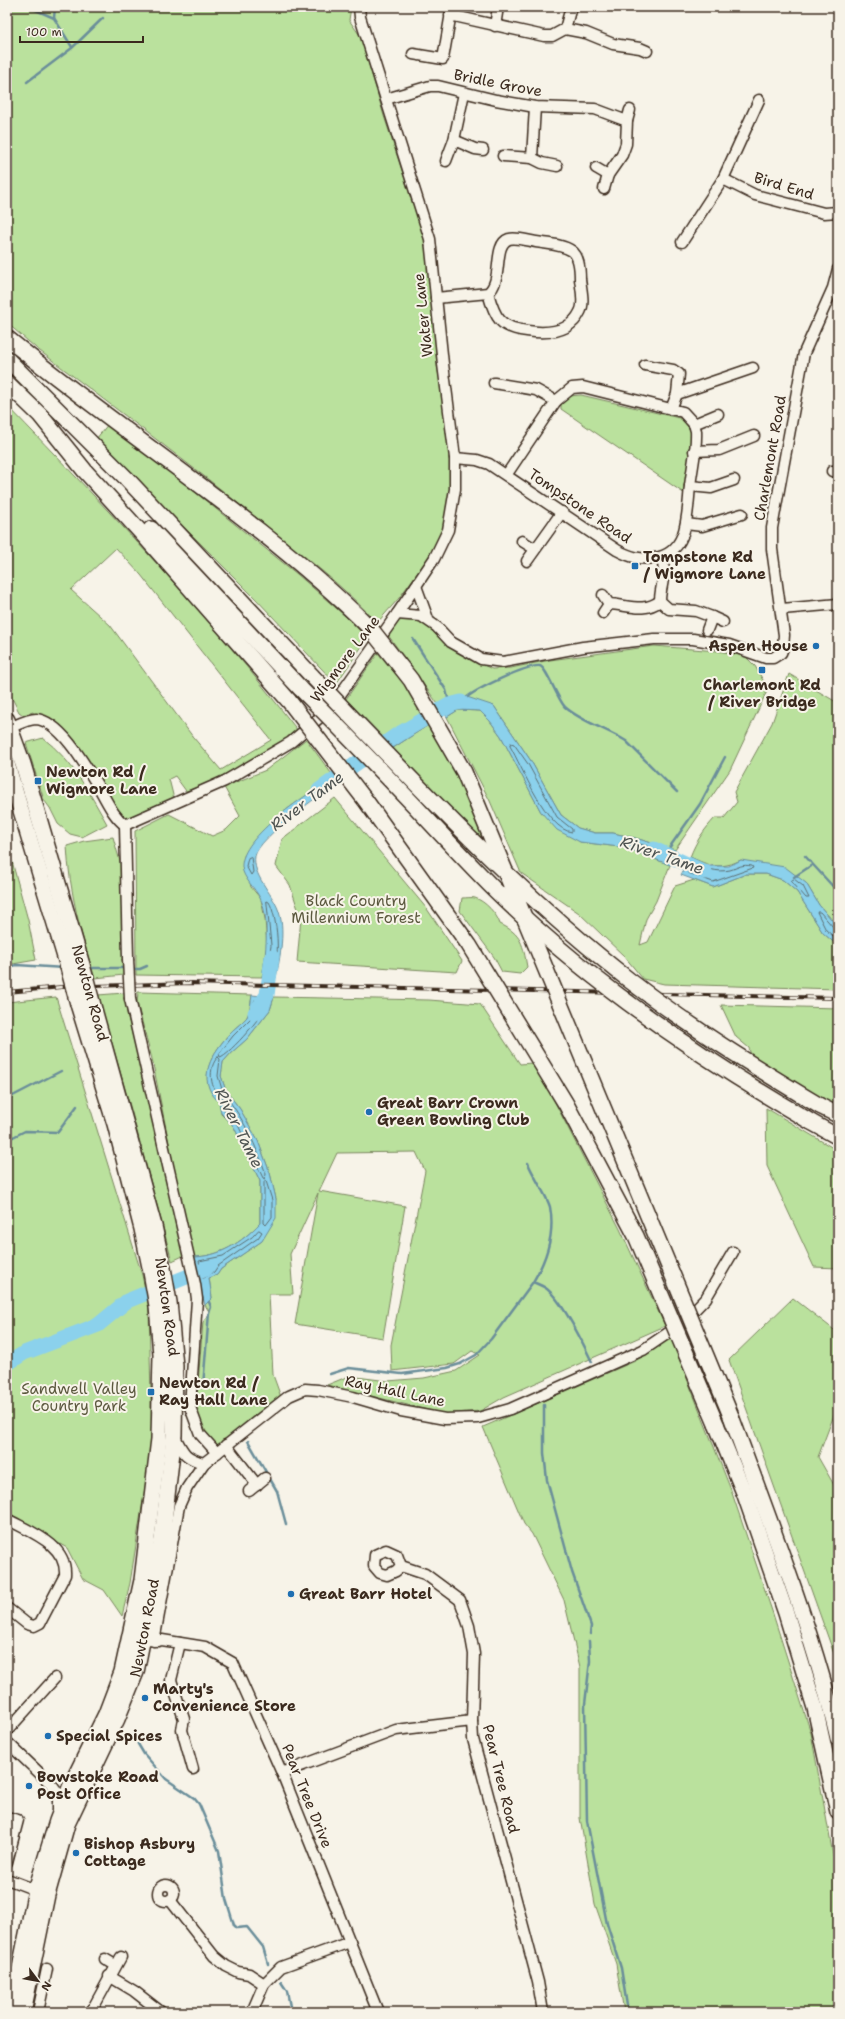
<svg xmlns="http://www.w3.org/2000/svg" width="845" height="2019" font-family="'Shantell Sans',sans-serif">
	<rect width="100%" height="100%" fill="#f7f3e8"/>
	<filter id="ink" filterUnits="userSpaceOnUse"><feTurbulence type="fractalNoise" baseFrequency=".025" numOctaves="2"/><feDisplacementMap in="SourceGraphic" scale="8" xChannelSelector="R" yChannelSelector="G"/><feConvolveMatrix kernelMatrix="1 2 1 2 8 2 1 2 1" color-interpolation-filters="sRGB"/></filter>
	<g filter="url(#ink)">
		<g fill="#bae19d" stroke="#7a865e" fill-rule="evenodd">
			<path d="M 7,7 L 351,7 L 349,20 L 361,37 L 384,116 L 424,237 L 432,297 L 437,366 L 450,435 L 453,470 L 445,526 L 429,557 L 399,598 L 377,623 C 343,585 302,555 263,523 C 189,463 112,406 36,348 L 7,323 Z"/>
			<polygon points="581,395 679,418 684,421 692,433 685,494 561,409 561,402 569,396"/>
			<path d="M 7,405 C 108,510 209,615 298,731 L 281,745 L 202,786 L 186,791 L 175,776 L 169,779 L 174,799 L 129,820 L 121,818 L 66,732 C 56,722 49,718 34,716 L 33,712 L 23,715 L 19,712 L 7,688 ZM 116,548 L 141,575 L 271,740 L 221,770 L 193,737 L 110,625 L 71,590 Z"/>
			<polygon points="109,423 297,574 352,622 367,639 336,684 255,598 96,439"/>
			<polygon points="401,618 422,622 456,652 492,669 511,668 550,660 654,646 718,651 745,656 755,666 768,689 730,770 675,850 635,838 613,833 595,833 578,828 561,815 531,761 494,706 450,700 440,707 388,635"/>
			<polygon points="378,653 405,685 423,714 384,738 346,699"/>
			<path d="M 789,674 L 838,703 L 838,927 L 819,905 L 806,883 L 741,860 C 720,870 710,866 690,857 C 696,841 704,830 715,818 L 724,818 L 737,802 L 734,792 L 772,723 Z"/>
			<polygon points="458,710 480,711 490,721 501,736 541,812 580,842 627,848 670,865 656,901 646,919 640,945 648,942 675,886 694,880 713,887 746,874 766,874 783,880 797,892 823,933 838,946 838,989 664,984 643,979 625,957 579,913 521,873 490,801 447,717"/>
			<polygon points="430,724 445,749 489,848 393,748"/>
			<path d="M 43,738 C 72,760 89,792 107,824 L 82,837 L 70,834 L 58,824 L 50,808 L 44,800 L 26,743 Z"/>
			<path d="M 306,739 L 334,777 C 301,800 264,820 244,856 L 251,887 L 261,899 L 265,919 L 267,946 L 262,977 L 136,975 L 135,831 L 169,814 L 212,836 L 226,830 L 240,816 L 224,787 L 266,770 Z"/>
			<polygon points="335,798 427,909 462,961 457,972 297,962 301,918 290,885 276,866 282,839"/>
			<path d="M 113,837 L 121,865 L 124,975 L 95,978 C 81,936 69,890 67,846 L 84,841 Z"/>
			<polygon points="7,843 28,920 36,960 7,965"/>
			<path d="M 462,898 C 466,898 472,897 475,898 C 485,901 497,914 500,924 C 522,934 523,945 527,967 L 520,974 L 502,972 L 494,957 L 460,911 Z"/>
			<path d="M 138,992 L 252,995 C 251,1002 250,1011 247,1017 C 243,1022 236,1027 231,1032 C 213,1052 194,1079 220,1102 L 221,1114 L 234,1127 L 260,1181 L 260,1223 C 241,1243 220,1257 192,1257 L 152,1059 L 137,1003 Z"/>
			<polygon points="124,993 127,1013 167,1174 183,1256 172,1261 132,1113 98,995"/>
			<polygon points="56,997 142,1275 149,1308 152,1443 130,1583 122,1616 104,1590 83,1579 67,1548 7,1514 7,1002"/>
			<polygon points="274,997 429,1000 480,1004 520,1064 532,1063 546,1085 620,1229 665,1326 504,1397 480,1411 444,1414 327,1385 349,1376 388,1381 424,1378 456,1371 480,1355 472,1351 454,1364 392,1371 391,1345 425,1171 416,1152 337,1153 319,1191 405,1206 383,1338 295,1324 318,1193 290,1254 293,1294 269,1294 273,1375 281,1397 217,1446 203,1429 196,1407 203,1322 210,1313 205,1305 212,1298 209,1278 217,1275 221,1269 262,1241 276,1199 270,1173 258,1141 240,1109 226,1091 221,1076 223,1062 231,1053 247,1039 270,1010"/>
			<polygon points="721,1005 838,1008 838,1109 751,1056 749,1048 736,1037"/>
			<polygon points="766,1108 838,1151 838,1268 814,1267 767,1166"/>
			<polygon points="793,1298 838,1333 838,1411 834,1415 818,1457 838,1492 838,1665 729,1360"/>
			<polygon points="671,1338 731,1490 773,1614 811,1733 838,1883 838,2012 624,2012 616,1964 595,1904 580,1818 580,1667 564,1600 532,1534 524,1524 483,1427 635,1361"/>
		</g>
		<g fill="#8bd1ec" stroke="#6b8e9a">
			<polygon points="467,697 494,706 531,761 561,815 578,828 595,833 613,833 635,838 675,850 670,865 627,848 580,842 557,830 541,812 501,736 490,721 480,711 458,710 447,717 440,707 450,700"/>
			<polygon points="423,714 430,724 393,748 384,738"/>
			<path d="M 334,777 L 338,782 C 320,795 259,837 255,856 C 252,875 272,893 278,909 C 286,929 280,957 276,978 L 262,977 C 266,956 270,917 260,898 C 255,888 243,878 242,867 C 240,836 311,792 334,777 Z"/>
			<polygon points="690,857 709,866 729,866 741,860 785,867 806,883 819,905 838,927 838,946 823,933 797,892 783,880 766,874 746,874 713,887 681,875"/>
			<path d="M 252,995 L 274,997 L 270,1010 L 247,1039 L 231,1053 L 223,1062 L 221,1076 L 226,1091 L 240,1109 L 258,1141 L 270,1173 L 276,1199 L 276,1218 L 262,1241 L 221,1269 L 217,1275 L 209,1278 L 212,1298 L 205,1305 L 192,1257 C 220,1257 241,1243 260,1223 L 260,1181 L 234,1127 L 221,1113 L 219,1102 C 194,1079 213,1052 231,1032 C 236,1027 243,1022 247,1017 C 250,1011 251,1002 252,995 Z"/>
		</g>
		<g fill="none" stroke-linecap="round" stroke-linejoin="round">
			<g stroke="#5b6d70" stroke-width="1">
				<polygon points="420,720 423,722 423,724 395,742 392,740 392,737"/>
				<path d="M 511,743 L 514,744 L 528,764 L 557,817 L 572,829 L 572,832 C 547,830 522,767 510,746 Z"/>
				<polygon points="633,842 668,852 668,858 666,859 632,845 631,843"/>
				<polygon points="251,857 253,872 251,875 246,866 248,858"/>
				<path d="M 693,863 C 705,868 717,873 730,870 C 740,867 741,864 752,866 L 753,868 L 713,882 L 688,873 Z"/>
				<polygon points="792,880 794,879 803,886 809,898 806,898 792,882"/>
				<path d="M 267,901 L 269,902 C 277,915 282,962 271,974 L 267,971 L 271,946 Z"/>
				<polyline points="838,930 834,928 820,912 817,912 826,930 838,940"/>
				<path d="M 255,1000 L 267,1001 C 269,1010 229,1055 220,1057 L 219,1054 L 233,1036 L 250,1019 Z"/>
				<path d="M 218,1057 L 220,1059 L 218,1076 L 224,1096 L 222,1098 C 210,1091 207,1067 218,1057 Z"/>
				<path d="M 224,1098 L 227,1098 C 245,1121 256,1146 266,1174 L 265,1179 L 263,1178 L 238,1125 L 225,1112 Z"/>
				<polygon points="266,1181 272,1200 272,1217 266,1225 264,1223 264,1183"/>
				<polygon points="259,1230 262,1232 258,1238 218,1266 214,1272 204,1278 202,1278 199,1261 223,1256 252,1237"/>
			</g>
			<g stroke="#6b8e9a" stroke-width="2.5">
				<polyline points="29,7 54,18 72,47"/>
				<polyline points="54,18 55,7"/>
				<polyline points="27,82 72,48 103,18"/>
				<polyline points="413,639 446,690 449,702"/>
				<path d="M 465,699 C 474,690 528,664 540,666 C 546,667 558,700 565,707 C 580,721 609,730 626,741 L 677,792"/>
				<polyline points="669,848 700,804 725,757"/>
				<polyline points="805,856 838,892"/>
				<polyline points="794,877 812,865"/>
				<polyline points="7,967 17,965 64,968"/>
				<polyline points="89,968 126,968"/>
				<polyline points="131,969 140,969 147,966"/>
				<polyline points="7,1099 61,1071"/>
				<polyline points="7,1140 25,1131 58,1132 77,1106"/>
				<path d="M 528,1163 C 532,1174 548,1198 550,1207 C 555,1233 546,1260 533,1282"/>
				<path d="M 330,1374 L 349,1368 L 402,1374 L 447,1368 L 460,1364 L 476,1355 L 491,1339 L 533,1282 C 538,1284 543,1286 547,1289 C 563,1302 583,1343 592,1362"/>
				<polyline points="203,1386 209,1313 211,1307 209,1302"/>
				<polyline points="544,1405 544,1453 547,1480 572,1572 591,1626 590,1634"/>
				<polyline points="248,1441 277,1491 286,1524"/>
				<polyline points="589,1641 590,1661 585,1704 587,1821 607,1924 621,1968 628,2012"/>
				<polyline points="136,1739 138,1744 144,1754 166,1779 194,1798 199,1804 219,1851 226,1899 234,1925 237,1928 247,1927 263,1947 268,1964"/>
				<polyline points="281,1982 287,1991 291,2012"/>
			</g>
			<g stroke="#8bd1ec" stroke-width="15">
				<polyline points="319,790 395,736 449,705 461,702"/>
				<polyline points="654,849 705,872"/>
				<polyline points="255,1013 267,995 272,957"/>
				<polyline points="7,1364 24,1353 98,1325 127,1301 206,1269"/>
			</g>
			<defs>
				<g id="minor">
					<polyline points="450,15 544,36 552,36 565,29 571,7"/>
					<polyline points="495,26 498,7"/>
					<polyline points="565,29 586,33 613,44 640,48 647,51"/>
					<polyline points="413,54 443,59 452,7"/>
					<polyline points="386,99 430,86 438,86 496,100 535,107 595,109 627,121"/>
					<polyline points="454,140 475,149 483,150"/>
					<polyline points="503,156 532,158 542,163 557,166"/>
					<polyline points="532,158 535,107"/>
					<polyline points="446,161 454,140 464,93"/>
					<polyline points="596,168 608,175"/>
					<polyline points="723,179 755,195 824,213 838,212"/>
					<polyline points="604,189 608,175 622,155 626,144 627,121 630,110"/>
					<polyline points="682,242 723,179 759,100"/>
					<path d="M 436,298 L 488,293 C 504,280 492,245 509,239 C 517,237 529,241 536,242 C 547,244 562,244 572,251 C 579,256 580,270 580,279 C 581,289 585,303 580,312 C 570,333 547,334 527,331 C 500,328 495,318 488,293"/>
					<polyline points="645,365 673,370 679,374 677,394 671,409"/>
					<polyline points="494,383 536,390 556,401"/>
					<polyline points="677,394 753,368"/>
					<polyline points="694,424 718,414"/>
					<polyline points="694,451 719,450 754,436"/>
					<path d="M 455,458 L 477,460 L 489,464 L 617,550 C 630,557 640,560 655,558 C 689,553 687,514 690,486 C 692,468 697,449 696,431 L 694,424 L 683,412 L 583,387 L 572,388 L 556,401 L 507,474"/>
					<polyline points="832,471 838,472"/>
					<polyline points="690,486 711,488 734,480"/>
					<polyline points="686,524 702,526 742,514"/>
					<polyline points="522,541 535,549"/>
					<path d="M 661,557 C 668,573 660,585 660,601 L 669,609 L 696,611 L 712,617 L 707,630"/>
					<polyline points="527,561 562,512"/>
					<polyline points="416,586 428,619"/>
					<path d="M 603,595 L 609,604 C 628,605 644,613 660,601"/>
					<polyline points="782,609 838,604"/>
					<polyline points="603,613 609,604"/>
					<polyline points="397,614 421,616 437,627 451,642 481,659 503,662 583,647 654,639 693,639 729,645 766,658 773,658 781,653 783,648 784,635 772,549 772,528 804,353 833,288 838,269"/>
					<polyline points="712,617 723,622"/>
					<path d="M 7,729 C 15,726 27,719 36,719 C 61,721 87,768 99,788 C 107,801 113,816 125,825 L 225,781 L 291,742 L 318,719 L 332,706 L 397,614 L 434,559 L 448,530 L 455,489 L 455,458 L 443,364 L 430,239 L 360,17 L 359,7"/>
					<polyline points="125,825 128,959"/>
					<polyline points="130,999 195,1284 197,1299 190,1407 200,1434 217,1453"/>
					<path d="M 174,1435 C 183,1452 184,1458 204,1463"/>
					<polyline points="226,1445 257,1485"/>
					<polyline points="249,1491 265,1478"/>
					<path d="M 7,1519 C 30,1532 67,1544 65,1575 L 40,1623 L 34,1626 L 27,1624 L 7,1608"/>
					<polygon points="386,1550 397,1555 401,1566 396,1571 387,1575 380,1573 374,1566 375,1555"/>
					<polyline points="401,1566 425,1574 460,1600 469,1626 474,1654 472,1721"/>
					<polyline points="148,1640 158,1641 162,1640 205,1647 233,1663 282,1773 378,2012"/>
					<polyline points="154,1641 179,1506 187,1488 204,1463 289,1396 305,1389 318,1390 353,1397 401,1411 445,1419 478,1418 510,1409 643,1350 680,1325 706,1298 733,1252"/>
					<polyline points="180,1643 171,1680 184,1719 182,1730 193,1769"/>
					<polyline points="7,1731 55,1678"/>
					<polyline points="7,1742 53,1786 58,1793 58,1809"/>
					<polyline points="282,1773 396,1730 472,1721 473,1739 538,1982 543,2012"/>
					<polyline points="7,1817 18,1820 7,1862"/>
					<polyline points="7,1879 36,1890"/>
					<circle cx="166" cy="1893" r="8"/>
					<polyline points="170,1900 214,1956 226,1966 238,1972 249,1974 264,1984"/>
					<polyline points="105,1959 115,1965"/>
					<polyline points="109,1976 134,1991 161,2012"/>
					<polyline points="38,2012 47,1969"/>
					<polyline points="91,2012 121,1957"/>
					<polyline points="252,2012 264,1984 281,1967 350,1942"/>
				</g>
				<polyline id="major" points="7,1973 27,1977"/>
				<g id="highway">
					<path d="M 7,338 C 126,436 260,519 370,628"/>
					<polyline points="7,359 126,478 312,676"/>
					<polyline points="7,383 40,415 85,471 146,538 289,701"/>
					<polyline points="151,529 301,689"/>
					<polyline points="7,720 23,764 82,965"/>
					<polyline points="7,764 68,967"/>
					<polyline points="820,1106 838,1115"/>
					<polyline points="811,1122 838,1137"/>
					<path d="M 731,1416 C 770,1523 812,1628 838,1738"/>
					<polyline points="716,1424 745,1495 786,1613 815,1708 838,1812"/>
					<polyline points="11,2012 36,1890 57,1821 71,1785 106,1714 122,1672 142,1580 159,1439 161,1355 157,1306 151,1272 142,1229 115,1124 78,1004"/>
					<path id="s1" d="M 23,2012 L 47,1895 L 67,1824 L 117,1719 L 136,1672 L 162,1539 L 174,1435 L 175,1366 L 169,1302 L 163,1268 L 154,1226 L 92,1002"/>
				</g>
			</defs>
			<use href="#minor" stroke="#3b2a1e" stroke-width="13"/>
			<use href="#major" stroke="#3b2a1e" stroke-width="16"/>
			<use href="#highway" stroke="#3b2a1e" stroke-width="18"/>
			<use href="#minor" stroke="#f7f3e8" stroke-width="10"/>
			<use href="#major" stroke="#f7f3e8" stroke-width="13"/>
			<use href="#highway" stroke="#f7f3e8" stroke-width="15"/>
			<defs>
				<polyline id="rail" points="7,992 62,987 189,983 838,998"/>
			</defs>
			<use href="#rail" stroke="#3b2a1e" stroke-width="4"/>
			<use href="#rail" stroke="#f7f3e8" stroke-width="2.5" stroke-dasharray="8" stroke-linecap="butt"/>
			<defs>
				<polyline id="minor-bridge" points="128,959 130,999"/>
				<g id="highway-bridge">
					<polyline points="370,628 411,680 464,772 731,1416"/>
					<path d="M 312,676 C 414,782 513,889 629,980 C 690,1027 755,1067 820,1106"/>
					<path d="M 301,689 C 339,727 377,766 414,805 C 441,834 468,863 496,891 C 589,982 699,1057 811,1122"/>
					<polyline points="289,701 366,801 469,945 566,1104 636,1236 716,1424"/>
					<polyline points="82,965 92,1002"/>
					<polyline points="68,967 78,1004"/>
				</g>
			</defs>
			<use href="#minor-bridge" stroke="#3b2a1e" stroke-width="13" stroke-linecap="butt"/>
			<use href="#highway-bridge" stroke="#3b2a1e" stroke-width="18" stroke-linecap="butt"/>
			<use href="#minor-bridge" stroke="#f7f3e8" stroke-width="10"/>
			<use href="#highway-bridge" stroke="#f7f3e8" stroke-width="15"/>
		</g>
	</g>
	<g fill="#1f6fb2" stroke="#f7f3e8" stroke-width="1.5">
		<rect x="631" y="562" width="8" height="8" rx="2"/>
		<circle cx="816" cy="646" r="4"/>
		<rect x="758" y="666" width="8" height="8" rx="2"/>
		<rect x="34" y="777" width="8" height="8" rx="2"/>
		<circle cx="369" cy="1112" r="4"/>
		<rect x="147" y="1388" width="8" height="8" rx="2"/>
		<circle cx="291" cy="1594" r="4"/>
		<circle cx="145" cy="1698" r="4"/>
		<circle cx="48" cy="1736" r="4"/>
		<circle cx="29" cy="1786" r="4"/>
		<circle cx="76" cy="1853" r="4"/>
	</g>
	<g text-anchor="middle" dominant-baseline="central" stroke-width="4" stroke-linejoin="round" paint-order="stroke">
		<g font-size="15" fill="#3b2a1e" stroke="#f7f3e8">
			<text transform="translate(498 83) rotate(11)">Bridle Grove</text>
			<text transform="translate(784 186) rotate(17)">Bird End</text>
			<text transform="translate(423 315) rotate(-96)">Water Lane</text>
			<text transform="translate(770 458) rotate(-80)">Charlemont Road</text>
			<text transform="translate(580 506) rotate(34)">Tompstone Road</text>
			<text transform="translate(345 659) rotate(-53)">Wigmore Lane</text>
			<text transform="translate(90 993) rotate(74)">Newton Road</text>
			<text transform="translate(167 1307) rotate(82)">Newton Road</text>
			<text transform="translate(395 1391) rotate(12)">Ray Hall Lane</text>
			<text stroke="none"><textPath href="#s1" startOffset="405">Newton Road</textPath></text>
			<text transform="translate(501 1779) rotate(76)">Pear Tree Road</text>
			<text transform="translate(307 1796) rotate(68)">Pear Tree Drive</text>
		</g>
		<g font-size="15" font-weight="bold" fill="#3b2a1e" stroke="#f7f3e8" text-anchor="start">
			<text x="643" y="557">Tompstone Rd<tspan x="643" dy="17">/ Wigmore Lane</tspan></text>
			<text x="808" y="646" text-anchor="end">Aspen House</text>
			<text x="762" y="685" text-anchor="middle">Charlemont Rd<tspan x="762" dy="17">/ River Bridge</tspan></text>
			<text x="46" y="772">Newton Rd /<tspan x="46" dy="17">Wigmore Lane</tspan></text>
			<text x="377" y="1103">Great Barr Crown<tspan x="377" dy="17">Green Bowling Club</tspan></text>
			<text x="159" y="1383">Newton Rd /<tspan x="159" dy="17">Ray Hall Lane</tspan></text>
			<text x="299" y="1594">Great Barr Hotel</text>
			<text x="153" y="1689">Marty's<tspan x="153" dy="17">Convenience Store</tspan></text>
			<text x="56" y="1736">Special Spices</text>
			<text x="37" y="1777">Bowstoke Road<tspan x="37" dy="17">Post Office</tspan></text>
			<text x="84" y="1844">Bishop Asbury<tspan x="84" dy="17">Cottage</tspan></text>
		</g>
		<g font-size="15" fill="#5b583e" stroke="#f7f3e8">
			<text x="356" y="901">Black Country<tspan x="356" dy="17">Millennium Forest</tspan></text>
			<text x="79" y="1389">Sandwell Valley<tspan x="79" dy="17">Country Park</tspan></text>
		</g>
		<g font-size="16" font-style="italic" fill="#4f5452" stroke="#f7f3e8">
			<text transform="translate(307 801) rotate(-37)">River Tame</text>
			<text transform="translate(662 855) rotate(19)">River Tame</text>
			<text transform="translate(239 1128) rotate(63)">River Tame</text>
		</g>
	</g>
	<rect width="845" height="2019" fill="none" stroke="#f7f3e8" stroke-width="24"/>
	<rect x="12" y="12" width="821" height="1995" fill="none" stroke="#3b2a1e" stroke-width="1.5" filter="url(#ink)"/>
	<g transform="translate(38 1981) rotate(122)" stroke="#f7f3e8" stroke-width="3" paint-order="stroke">
	<path d="M0-3L7 15L0 10L-7 15Z" fill="#3b2a1e"/>
	<text y="-6" font-size="11" font-weight="bold" text-anchor="middle" fill="#3b2a1e">N</text>
	</g>
	<path d="M20 36v6h123v-6" fill="none" stroke="#3b2a1e" stroke-width="2"/>
	<text x="26" y="36" font-size="12" fill="#3b2a1e" stroke="#f7f3e8" stroke-width="3" paint-order="stroke">100 m</text>
</svg>
